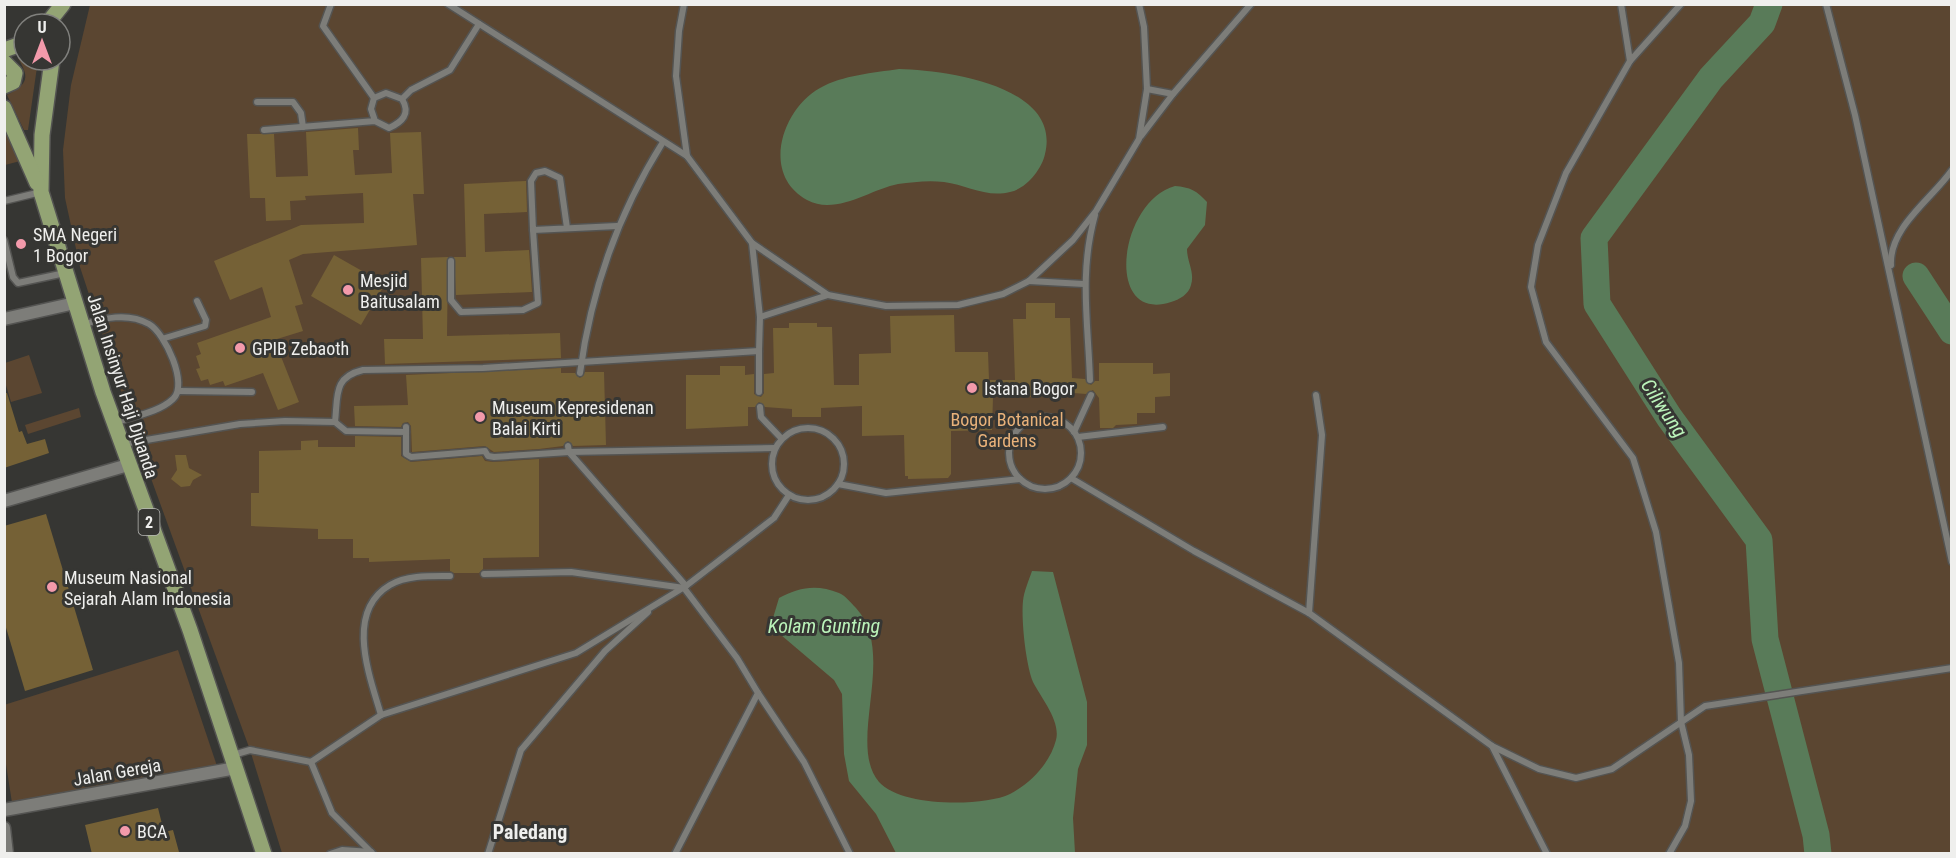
<svg xmlns="http://www.w3.org/2000/svg" width="1956" height="858" font-family="'Roboto Condensed',sans-serif">
	<rect width="100%" height="100%" fill="#363633"/>
	<g fill="#5b4631">
		<polygon points="90,5 1951,5 1951,853 282,853 250,750 137,440 80,267 65,198 63,150 71,85"/>
		<path d="M 24,54 L 24,60 L 38,60 L 28,130 L 24,130 L 7,95 C 28,84 30,78 18,58 Z"/>
		<polygon points="4,108 28,159 5,165 4,165"/>
		<polygon points="29,355 42,393 11,402 5,382 5,363"/>
		<polygon points="79,408 81,417 28,434 25,425"/>
		<polygon points="178,650 219,772 13,809 5,758 4,705"/>
	</g>
	<g fill="#597b59">
		<path d="M 899,69 C 944,70 1062,85 1045,154 C 1042,169 1026,189 1010,192 C 986,198 967,185 944,182 C 929,180 913,182 898,184 C 871,189 836,216 807,200 C 761,175 781,110 820,88 C 843,75 873,73 899,69 Z"/>
		<path d="M 1175,186 C 1190,187 1197,191 1207,202 L 1205,225 L 1187,249 C 1187,262 1195,272 1191,285 C 1189,294 1179,300 1171,302 C 1104,324 1118,202 1175,186 Z"/>
		<path d="M 1032,571 L 1053,572 L 1087,702 L 1087,745 L 1078,769 L 1073,818 L 1075,853 L 896,853 L 876,814 L 849,781 L 844,754 L 842,694 L 834,680 L 781,635 L 773,618 L 779,598 C 799,587 817,584 839,593 C 846,596 850,602 856,608 C 898,654 846,743 879,782 C 901,807 983,807 1010,794 C 1031,783 1050,763 1056,740 C 1061,721 1041,698 1033,682 C 1026,665 1021,620 1023,601 C 1024,591 1029,580 1032,571 Z"/>
	</g>
	<g fill="none" stroke-linecap="round" stroke-linejoin="round">
		<g stroke="#597b59" stroke-width="27">
			<polyline points="1769,4 1762,23 1711,78 1594,238 1597,304 1669,417 1759,540 1765,639 1816,835 1818,854"/>
			<polyline points="1916,276 1952,331"/>
		</g>
	</g>
	<g fill="#756136">
		<polygon points="358,128 359,150 353,150 355,175 392,173 390,133 421,132 424,194 413,194 417,245 303,254 289,260 303,304 295,306 303,331 277,339 282,354 280,354 299,402 278,410 263,373 225,386 223,381 210,385 208,379 201,381 196,369 200,368 196,356 201,354 197,343 271,317 262,287 230,300 214,261 301,225 364,223 363,193 305,196 306,200 290,201 291,220 266,221 265,198 250,198 247,134 274,134 276,177 308,176 306,132"/>
		<polygon points="526,181 527,212 484,214 485,252 529,250 532,292 456,295 454,257 466,257 464,184"/>
		<polygon points="334,255 385,284 361,325 311,296"/>
		<polygon points="448,257 447,336 560,333 561,358 385,364 384,339 423,339 421,258"/>
		<polygon points="1026,303 1055,303 1055,318 1070,318 1072,378 1085,379 1091,385 1095,381 1099,381 1099,363 1153,363 1153,374 1170,373 1170,396 1155,397 1155,413 1137,413 1137,424 1116,425 1113,428 1100,428 1099,398 1093,390 1086,394 1073,393 1074,397 993,397 992,430 951,431 951,474 948,478 908,479 908,476 905,476 904,435 862,436 862,406 821,408 821,417 792,417 792,409 765,407 759,402 755,407 748,407 748,426 686,429 686,375 720,375 720,366 745,366 745,375 754,374 754,394 761,397 764,393 764,374 774,373 773,328 789,328 789,323 817,323 817,327 832,327 834,385 859,385 859,354 891,353 890,316 954,315 955,352 988,352 989,380 1015,380 1013,319 1026,319"/>
		<polygon points="561,368 561,373 575,373 580,378 585,372 604,372 606,445 573,446 568,441 563,446 539,449 494,452 485,446 412,452 411,426 408,422 403,423 401,427 355,426 354,406 408,405 406,375"/>
		<polygon points="4,393 7,393 19,432 22,431 27,444 45,439 49,453 4,468"/>
		<polygon points="355,436 401,437 401,456 411,462 482,456 485,461 493,462 539,459 539,557 483,558 483,569 479,573 454,573 450,571 450,559 369,562 369,558 353,558 353,539 318,539 318,529 251,526 251,493 259,493 259,451 301,450 301,441 318,440 318,447 355,447"/>
		<polygon points="175,455 186,455 189,468 202,475 193,480 190,486 181,487 171,479 177,470"/>
		<polygon points="46,514 93,670 25,691 4,621 4,526"/>
		<polygon points="158,808 164,832 173,830 179,852 92,854 85,825"/>
	</g>
	<g fill="none" stroke-linecap="round" stroke-linejoin="round">
		<defs>
			<g id="service">
				<polyline points="331,4 323,26 374,98"/>
				<polyline points="448,4 687,156"/>
				<polyline points="684,4 679,31 676,76 687,156 752,243 828,295 886,306 958,305 1003,294 1029,281 1073,240 1096,211 1139,139 1147,89 1144,27 1139,4"/>
				<polyline points="1621,4 1630,61"/>
				<polyline points="1826,4 1855,115 1952,562"/>
				<polyline points="1147,89 1173,94"/>
				<polyline points="402,99 411,90 450,70 479,24"/>
				<polyline points="257,102 293,102 301,113 303,127"/>
				<path d="M 264,130 L 375,121 L 389,128 C 402,122 411,114 402,99 L 386,93 L 374,98 L 371,109 L 375,121"/>
				<polyline points="1141,136 1173,94 1251,4"/>
				<polyline points="4,201 41,192"/>
				<polyline points="567,228 560,178 545,171 536,173 531,181 533,230 617,226"/>
				<polyline points="4,240 13,277 18,283 65,273"/>
				<polyline points="752,243 760,317 759,351"/>
				<polyline points="451,261 451,300 461,312 523,310 538,303 533,230"/>
				<path d="M 1891,265 C 1889,227 1932,199 1952,170"/>
				<polyline points="1029,281 1084,284"/>
				<polyline points="760,317 828,295"/>
				<path d="M 82,325 C 103,318 128,312 149,324 C 165,333 189,385 173,399 C 158,413 133,416 114,423"/>
				<polyline points="165,338 205,326 206,320 197,301"/>
				<path d="M 580,373 C 591,290 619,212 663,142"/>
				<path d="M 1090,380 C 1088,321 1079,273 1095,215"/>
				<polyline points="180,391 252,392"/>
				<polyline points="760,407 761,417 781,438"/>
				<circle cx="1045" cy="453" r="36"/>
				<path d="M 335,422 C 338,396 333,377 363,370 L 483,368 L 759,351 L 759,392"/>
				<polyline points="406,427 406,454 411,457 485,451 488,456 494,457 569,452 775,448"/>
				<circle cx="808" cy="464" r="36"/>
				<polyline points="1074,432 1091,395"/>
				<polyline points="1078,437 1163,427"/>
				<polyline points="123,444 240,424 285,421 335,422 346,431 406,432"/>
				<polyline points="568,446 569,452 686,586"/>
				<polyline points="1071,478 1194,551 1309,613 1492,746 1539,769 1576,778 1612,769 1705,706 1952,668"/>
				<polyline points="838,484 886,493 1020,479"/>
				<polyline points="484,574 571,572 684,588 737,658 758,693 675,854"/>
				<polyline points="1309,613 1322,435 1316,395"/>
				<polyline points="758,693 804,762 850,854"/>
				<path d="M 381,715 C 370,677 344,612 390,585 C 407,575 431,576 450,576"/>
				<polyline points="1492,746 1547,854"/>
				<polyline points="233,755 250,750 311,762 381,715 576,653 686,586 774,518 789,495"/>
				<polyline points="311,762 332,813 373,854"/>
				<polyline points="330,854 342,850 371,852"/>
				<polyline points="488,854 521,750 605,651 648,612"/>
				<polyline points="1669,854 1685,826 1691,801 1689,755 1681,722 1679,663 1656,532 1633,458 1546,342 1531,287 1538,245 1566,173 1630,61 1681,4"/>
			</g>
			<g id="minor">
				<polyline points="4,319 75,303"/>
				<polyline points="4,501 128,465"/>
				<polyline points="4,810 236,768"/>
				<polyline points="4,828 7,854"/>
			</g>
			<g id="primary">
				<polyline points="47,24 63,4"/>
				<polyline points="4,50 24,43"/>
				<polyline points="52,60 42,135 41,192 103,392 190,630 264,854"/>
				<polyline points="4,62 15,73 13,82 4,86"/>
				<polyline points="4,108 37,183"/>
			</g>
		</defs>
		<use href="#service" stroke="#545452" stroke-width="9"/>
		<use href="#minor" stroke="#545452" stroke-width="15"/>
		<use href="#primary" stroke="#545452" stroke-width="18"/>
		<use href="#service" stroke="#7d7d79" stroke-width="6"/>
		<use href="#minor" stroke="#7d7d79" stroke-width="12"/>
		<use href="#primary" stroke="#93a474" stroke-width="15"/>
	</g>
	<g fill="#f39aab" stroke="#363633" stroke-width="2">
		<circle cx="21" cy="244" r="6"/>
		<circle cx="348" cy="290" r="6"/>
		<circle cx="240" cy="348" r="6"/>
		<circle cx="972" cy="388" r="6"/>
		<circle cx="480" cy="417" r="6"/>
		<circle cx="52" cy="587" r="6"/>
		<circle cx="125" cy="831" r="6"/>
	</g>
	<g text-anchor="middle" dominant-baseline="central" stroke-width="6" stroke-linejoin="round" paint-order="stroke">
		<rect fill="#363633" stroke="#b8b8b5" stroke-width="1.5" x="138.5" y="509" width="21" height="26" rx="4.5"/>
		<g font-size="16" font-weight="bold" fill="#efefed">
			<text x="149" y="522">2</text>
		</g>
		<g font-size="18" fill="#efefed" stroke="#363633" text-anchor="start">
			<text x="33" y="234">SMA Negeri<tspan x="33" dy="21">1 Bogor</tspan></text>
			<text x="360" y="280">Mesjid<tspan x="360" dy="21">Baitusalam</tspan></text>
			<text x="252" y="348">GPIB Zebaoth</text>
			<text x="984" y="388">Istana Bogor</text>
			<text x="492" y="407">Museum Kepresidenan<tspan x="492" dy="21">Balai Kirti</tspan></text>
			<text x="64" y="577">Museum Nasional<tspan x="64" dy="21">Sejarah Alam Indonesia</tspan></text>
			<text x="137" y="831">BCA</text>
		</g>
		<g font-size="18" fill="#efefed" stroke="#363633">
			<text transform="translate(123 386) rotate(72)">Jalan Insinyur Haji Djuanda</text>
			<text transform="translate(117 772) rotate(-10)">Jalan Gereja</text>
		</g>
		<g font-size="18" fill="#e9b27a" stroke="#363633">
			<text x="1007" y="419">Bogor Botanical<tspan x="1007" dy="21">Gardens</tspan></text>
		</g>
		<g font-size="20" font-style="italic" fill="#bbf3ba" stroke="#363633">
			<text transform="translate(1664 408) rotate(56)">Ciliwung</text>
			<text x="824" y="626">Kolam Gunting</text>
		</g>
		<g font-size="20" font-weight="bold" fill="#efefed" stroke="#363633">
			<text x="530" y="832">Paledang</text>
		</g>
	</g>
	<rect width="1956" height="858" fill="none" stroke="#efefed" stroke-width="12"/>
	<g transform="translate(42 42)"><circle r="28" fill="#363633" stroke="#80807d" stroke-width="1.5"/>
	<path d="M0-4.5L10 22L0 15L-10 22Z" fill="#f39aab"/>
	<text y="-9" font-size="16" font-weight="bold" text-anchor="middle" fill="#efefed">U</text>
	</g>
</svg>
